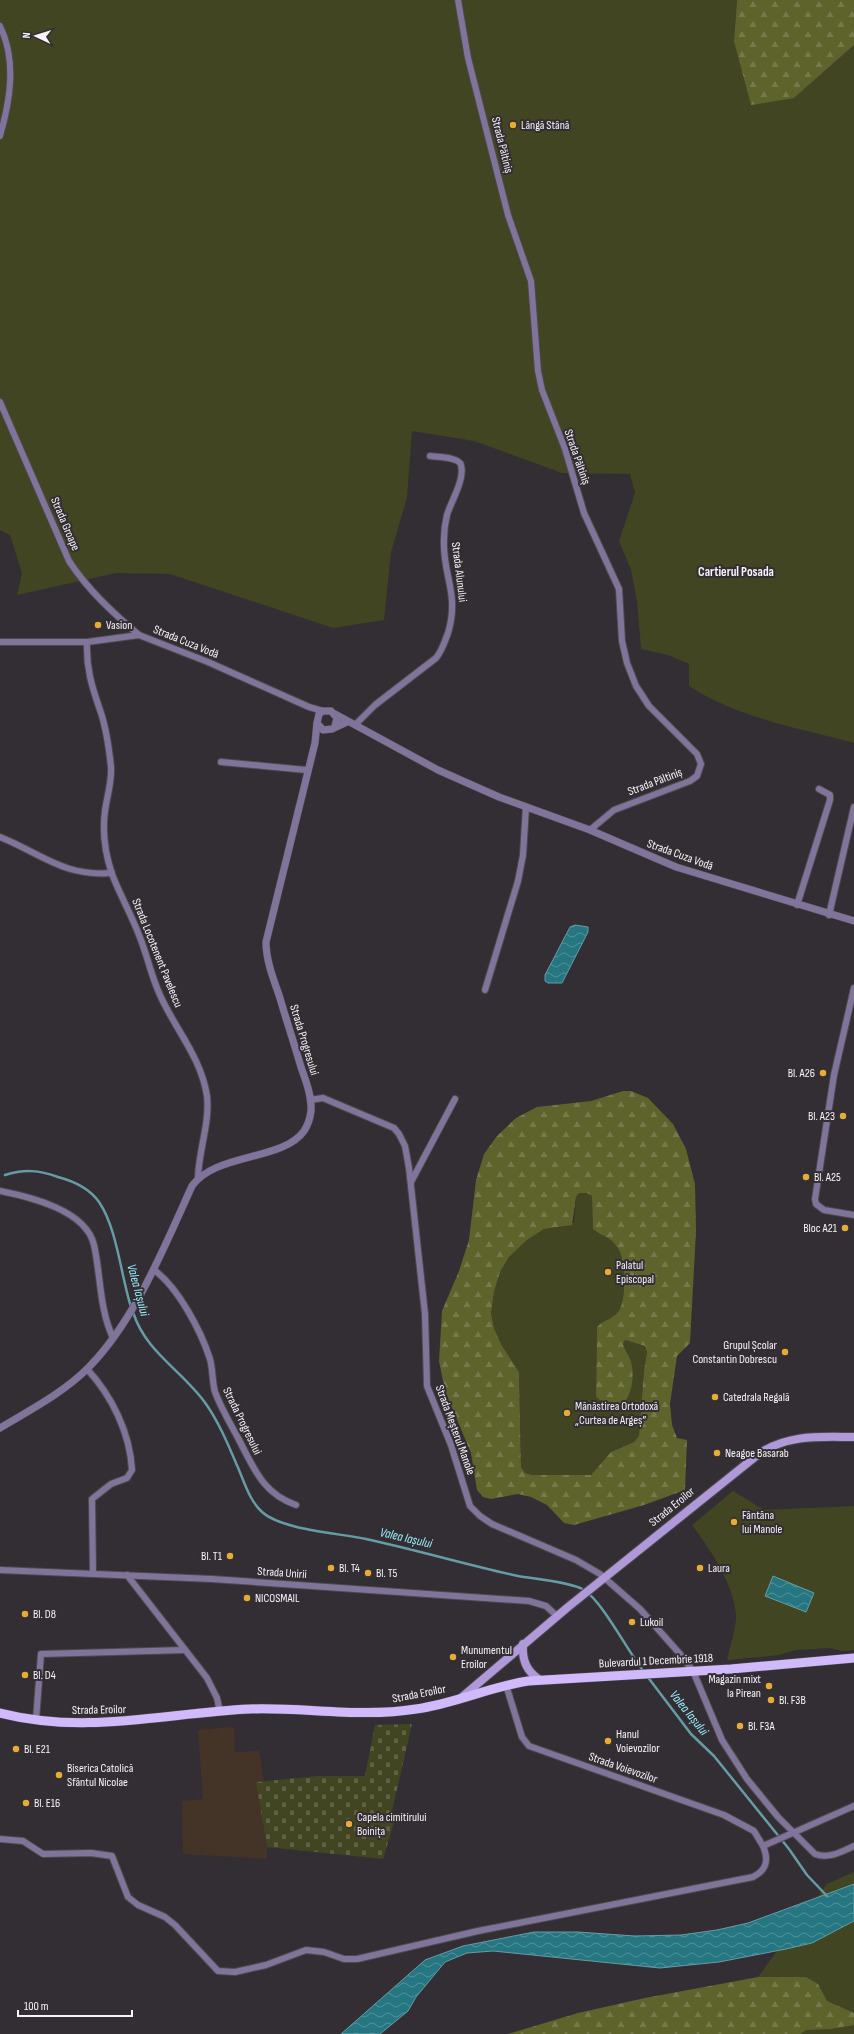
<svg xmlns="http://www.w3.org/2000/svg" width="854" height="2034" font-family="'Sofia Sans Condensed',sans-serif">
	<defs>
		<pattern id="forest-firs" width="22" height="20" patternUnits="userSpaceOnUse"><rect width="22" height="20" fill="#5e632c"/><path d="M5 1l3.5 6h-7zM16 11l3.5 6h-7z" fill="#767a4b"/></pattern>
		<pattern id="cemetery-stones" width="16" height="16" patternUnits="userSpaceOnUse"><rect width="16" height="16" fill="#414521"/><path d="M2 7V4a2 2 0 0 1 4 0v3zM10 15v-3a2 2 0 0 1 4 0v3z" fill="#5d6042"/></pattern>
		<pattern id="water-waves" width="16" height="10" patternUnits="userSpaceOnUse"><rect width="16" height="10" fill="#267682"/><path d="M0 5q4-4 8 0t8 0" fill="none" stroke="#51919b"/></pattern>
	</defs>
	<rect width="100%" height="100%" fill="#332e33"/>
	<polygon fill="#443428" points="234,1727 235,1752 259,1751 264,1782 256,1783 267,1847 267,1859 183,1854 182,1801 203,1799 198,1730"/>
	<g fill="#414521">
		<path d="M 0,0 L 737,0 L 734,41 L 794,98 L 854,45 L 854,743 C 798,728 738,718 689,686 L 689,664 L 668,655 L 641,649 L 637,601 L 631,570 L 619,541 L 635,493 L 630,474 L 562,473 L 474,441 L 412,431 L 407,498 L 391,552 L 384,620 L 333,628 L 170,574 L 116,573 L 17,595 L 22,573 L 10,535 L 0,530 Z"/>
		<path d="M 579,1193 L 587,1193 L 592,1196 L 593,1229 C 602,1237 610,1236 617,1247 C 626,1258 627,1301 618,1312 C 611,1320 603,1320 597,1327 L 596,1389 L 623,1404 L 630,1392 L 630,1359 L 623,1344 L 625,1340 L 645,1346 L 647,1352 L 644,1371 L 639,1436 L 634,1442 L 611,1452 L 591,1475 L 532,1475 L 525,1473 L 521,1467 L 519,1372 L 501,1344 L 494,1328 L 491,1313 L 494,1292 L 500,1272 L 509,1257 L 527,1240 L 544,1229 L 567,1226 L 574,1222 L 576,1197 Z"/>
		<path d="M 733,1491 L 764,1510 L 854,1506 L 854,1650 L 842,1651 L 830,1648 L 796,1650 L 779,1655 L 727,1660 C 730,1647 737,1625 736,1614 C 733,1583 710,1549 692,1525 Z"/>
		<polygon points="854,1872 854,2034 769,2034 758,1977 827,1884"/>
	</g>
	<g fill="url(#forest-firs)" fill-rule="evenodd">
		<polygon points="737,0 854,0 854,45 794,98 751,105 734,41"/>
		<path d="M 623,1091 L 631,1091 L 648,1098 L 673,1124 L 686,1149 L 695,1184 L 696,1231 L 690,1343 L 677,1356 L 670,1404 L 672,1425 L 677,1438 L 687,1440 L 685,1490 L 644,1505 L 574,1525 L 564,1523 L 547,1505 L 531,1497 L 518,1494 L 491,1499 L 483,1497 L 477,1490 L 471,1453 L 445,1391 L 439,1361 L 442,1311 L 459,1271 L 469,1240 L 476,1180 L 484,1154 L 497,1136 L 516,1118 L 537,1107 L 591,1101 ZM 579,1193 L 587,1193 L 592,1196 L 593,1229 C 602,1237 610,1236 617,1247 C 626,1257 627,1301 618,1312 C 611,1320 603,1320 597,1327 L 596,1396 C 602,1405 614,1403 623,1404 C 633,1394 635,1371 630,1359 C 628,1354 625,1350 623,1344 L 625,1340 L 645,1346 L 647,1352 L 644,1371 L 639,1436 L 634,1442 L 611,1452 L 591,1475 L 532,1475 L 525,1473 L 521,1467 L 519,1372 L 501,1344 L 494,1328 L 491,1313 L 494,1292 L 500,1272 L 509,1257 L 527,1240 L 544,1229 L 572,1225 L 576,1197 Z"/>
		<polygon points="758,1977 806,1977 818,1984 827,2001 854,2013 854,2025 831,2029 806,2030 800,2034 508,2034 578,2013 645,1998"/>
	</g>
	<polygon fill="url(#cemetery-stones)" points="412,1724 392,1811 395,1819 383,1859 267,1847 256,1782 318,1776 365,1776 375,1725"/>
	<g fill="url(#water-waves)" stroke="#659ca5">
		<polygon points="575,925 588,927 588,932 562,983 548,983 545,981 545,975 570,927"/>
		<polygon points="773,1576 814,1593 806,1612 765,1596"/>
		<polygon points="854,1884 854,1921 812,1943 786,1949 719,1962 660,1968 493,1951 467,1953 445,1962 416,1997 408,2011 380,2034 341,2034 425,1960 463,1946 534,1932 578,1932 635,1936 681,1935 717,1930 748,1923"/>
	</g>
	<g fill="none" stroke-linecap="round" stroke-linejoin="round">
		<g stroke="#659ca5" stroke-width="2.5">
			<path d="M 5,1175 C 24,1169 39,1170 58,1177 C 73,1181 90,1189 99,1202 C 117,1228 121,1276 131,1307"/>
			<path d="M 133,1312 C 146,1353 182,1370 206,1404 C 220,1424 229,1447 239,1470 C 245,1484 250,1501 262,1512 C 282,1530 338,1533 366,1539 C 417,1550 467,1565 518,1576 C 535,1579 571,1582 584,1590 C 603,1602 628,1652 644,1672"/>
			<polyline points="647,1676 691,1734 714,1756 789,1849 807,1875 827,1896"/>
		</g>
		<defs>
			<g id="minor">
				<polyline points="458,0 468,58 508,215 531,281 538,371 542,390 565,449 584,513 619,589 622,641 627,663 636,686 649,706 697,754 701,764 697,776 690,781 614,810 590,830"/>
				<path d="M 0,26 C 17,61 10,101 0,136"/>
				<path d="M 0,402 L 69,561 C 88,590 113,613 139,635"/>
				<polyline points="0,642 87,642 139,635 208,662 309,707 323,711"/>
				<path d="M 87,642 C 86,668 92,687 100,710 C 106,727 109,748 111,767 C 112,782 107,796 105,811 C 102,833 105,853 112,874 C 120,895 131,914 139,935 C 147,954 151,976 160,995 C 175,1029 201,1057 207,1096 C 210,1123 199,1149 198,1177"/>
				<path d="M 356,724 L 375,705 L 436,658 C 442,651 445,641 448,633 C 460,593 442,575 444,539 C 444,531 445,523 447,515 C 451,501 465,480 461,465 C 459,457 437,457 430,456"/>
				<polyline points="221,762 306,770"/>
				<path d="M 0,837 C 42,854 64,877 112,873"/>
				<polyline points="797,905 830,800 830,795 819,789"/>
				<polyline points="829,915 854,807"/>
				<polyline points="854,988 834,1075 815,1199 816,1204 824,1210 854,1215"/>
				<polyline points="485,990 518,881 523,855 526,807"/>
				<path d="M 310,1100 L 323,1098 L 394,1128 L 399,1134 L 405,1146 L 409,1168 L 425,1314 L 427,1386 L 451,1445 L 470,1506 L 480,1516 L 492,1524 L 576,1560 L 600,1574 L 640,1609 L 680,1654 L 693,1671 L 722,1740 L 747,1779 L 778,1817 L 815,1854 C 829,1859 841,1852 854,1846"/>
				<polyline points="411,1182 455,1099"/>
				<path d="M 0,1191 C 30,1197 86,1210 94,1245 C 101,1276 99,1308 113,1338"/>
				<path d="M 154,1270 C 178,1287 201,1331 210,1359 C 213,1370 212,1381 215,1392 C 221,1408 230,1423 238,1438 C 254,1468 262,1493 296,1505"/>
				<path d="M 87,1369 C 112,1396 130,1433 132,1470 L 127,1478 L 111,1484 L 92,1499 L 93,1574"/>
				<polyline points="0,1570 212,1579 529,1601 546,1606 557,1616"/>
				<polyline points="127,1575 207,1678 217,1698 220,1712"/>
				<polyline points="506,1685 522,1737 529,1746 724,1815 754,1831 763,1846"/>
				<polyline points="36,1720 41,1654 185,1650"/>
				<path d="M 0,1839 L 23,1841 L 43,1854 L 91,1853 L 112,1856 L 128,1897 L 138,1905 L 165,1917 L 175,1925 L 218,1971 L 235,1972 L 266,1965 L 306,1950 L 324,1952 L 344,1959 L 357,1959 L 478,1931 L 753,1877 C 767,1870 769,1860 763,1846 L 854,1806"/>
			</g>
			<g id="tertiary">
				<polyline points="335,714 438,770 499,797 590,830 676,867 854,921"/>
				<polyline points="335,726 337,718 331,711 323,711 319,714 317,723 323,730 332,729 347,722"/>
				<path d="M 0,1428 C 30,1410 63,1393 88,1368 C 135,1321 165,1245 192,1186 C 215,1153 283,1161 304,1131 C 308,1125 310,1119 311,1111 C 312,1097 306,1081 301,1067 C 294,1043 286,1019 279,995 C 273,978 266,960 266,942 L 315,743 L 317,723"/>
			</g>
			<g id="secondary">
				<path d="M 523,1644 C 522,1660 526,1671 540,1680"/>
				<path d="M 462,1697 L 568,1607 L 760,1453 C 790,1434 819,1437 854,1437"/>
			</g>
			<path id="primary" d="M 0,1713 C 87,1735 164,1713 250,1709 C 305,1707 361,1718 416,1709 C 454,1704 489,1687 528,1681 L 731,1669 L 854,1658"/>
		</defs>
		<use href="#minor" stroke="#4e4a4e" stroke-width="8"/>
		<use href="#tertiary" stroke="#4e4a4e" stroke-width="8"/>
		<use href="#secondary" stroke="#4e4a4e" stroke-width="10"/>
		<use href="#primary" stroke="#4e4a4e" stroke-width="10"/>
		<use href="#minor" stroke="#81749b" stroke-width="6"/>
		<use href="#tertiary" stroke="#81749b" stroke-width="7"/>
		<use href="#secondary" stroke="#b099d9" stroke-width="8"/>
		<use href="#primary" stroke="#d1bafc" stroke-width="9"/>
	</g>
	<g fill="#e6ad36" stroke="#332e33" stroke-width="1.5">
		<circle cx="513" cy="125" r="4"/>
		<circle cx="98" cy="625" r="4"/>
		<circle cx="823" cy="1073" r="4"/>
		<circle cx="843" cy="1116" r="4"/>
		<circle cx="806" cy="1177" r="4"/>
		<circle cx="845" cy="1228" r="4"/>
		<circle cx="608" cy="1272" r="4"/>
		<circle cx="785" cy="1352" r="4"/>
		<circle cx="715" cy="1397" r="4"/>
		<circle cx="567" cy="1413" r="4"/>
		<circle cx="717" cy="1453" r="4"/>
		<circle cx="734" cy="1522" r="4"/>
		<circle cx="230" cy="1556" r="4"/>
		<circle cx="331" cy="1568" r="4"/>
		<circle cx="700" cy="1568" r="4"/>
		<circle cx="368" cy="1573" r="4"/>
		<circle cx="247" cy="1598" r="4"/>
		<circle cx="25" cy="1614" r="4"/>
		<circle cx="632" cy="1622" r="4"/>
		<circle cx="453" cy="1657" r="4"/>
		<circle cx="25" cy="1675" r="4"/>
		<circle cx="769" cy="1686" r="4"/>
		<circle cx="771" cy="1700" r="4"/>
		<circle cx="740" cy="1726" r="4"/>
		<circle cx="608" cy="1741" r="4"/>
		<circle cx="16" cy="1749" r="4"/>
		<circle cx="59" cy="1775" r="4"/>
		<circle cx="26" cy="1803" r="4"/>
		<circle cx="349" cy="1824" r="4"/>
	</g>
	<g text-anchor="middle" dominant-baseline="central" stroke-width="4" stroke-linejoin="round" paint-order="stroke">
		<g font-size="12" fill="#f7f3f7" stroke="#332e33" text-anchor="start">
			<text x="521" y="125">Lângă Stână</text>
			<text x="106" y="625">Vasion</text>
			<text x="815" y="1073" text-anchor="end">Bl. A26</text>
			<text x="835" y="1116" text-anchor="end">Bl. A23</text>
			<text x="814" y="1177">Bl. A25</text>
			<text x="837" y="1228" text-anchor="end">Bloc A21</text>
			<text x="616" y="1265">Palatul<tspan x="616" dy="14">Episcopal</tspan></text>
			<text x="777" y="1345" text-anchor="end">Grupul Școlar<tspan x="777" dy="14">Constantin Dobrescu</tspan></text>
			<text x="723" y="1397">Catedrala Regală</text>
			<text x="575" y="1406">Mănăstirea Ortodoxă<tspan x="575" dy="14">„Curtea de Argeș”</tspan></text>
			<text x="725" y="1453">Neagoe Basarab</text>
			<text x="742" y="1515">Fântâna<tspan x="742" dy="14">lui Manole</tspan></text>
			<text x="222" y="1556" text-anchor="end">Bl. T1</text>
			<text x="339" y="1568">Bl. T4</text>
			<text x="708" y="1568">Laura</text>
			<text x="376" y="1573">Bl. T5</text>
			<text x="255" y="1598">NICOSMAIL</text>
			<text x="33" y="1614">Bl. D8</text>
			<text x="640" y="1622">Lukoil</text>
			<text x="461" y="1650">Munumentul<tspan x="461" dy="14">Eroilor</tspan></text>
			<text x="33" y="1675">Bl. D4</text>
			<text x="761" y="1679" text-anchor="end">Magazin mixt<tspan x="761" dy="14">la Pirean</tspan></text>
			<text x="779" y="1700">Bl. F3B</text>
			<text x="748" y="1726">Bl. F3A</text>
			<text x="616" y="1734">Hanul<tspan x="616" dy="14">Voievozilor</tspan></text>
			<text x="24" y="1749">Bl. E21</text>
			<text x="67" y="1768">Biserica Catolică<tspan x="67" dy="14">Sfântul Nicolae</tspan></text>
			<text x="34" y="1803">Bl. E16</text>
			<text x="357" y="1817">Capela cimitirului<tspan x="357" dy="14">Boinița</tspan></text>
		</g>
		<g font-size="12" fill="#f7f3f7" stroke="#332e33">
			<text transform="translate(502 145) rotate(76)">Strada Păltiniș</text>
			<text transform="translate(577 457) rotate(71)">Strada Păltiniș</text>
			<text transform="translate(65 524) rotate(67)">Strada Groape</text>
			<text transform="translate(459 572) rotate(83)">Strada Alunului</text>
			<text transform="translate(186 642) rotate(22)">Strada Cuza Vodă</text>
			<text transform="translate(655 782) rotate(-21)">Strada Păltiniș</text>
			<text transform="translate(680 855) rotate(20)">Strada Cuza Vodă</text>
			<text transform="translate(157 953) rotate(68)">Strada Locotenent Pavelescu</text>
			<text transform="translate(304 1040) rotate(73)">Strada Progresului</text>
			<text transform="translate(242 1421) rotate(64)">Strada Progresului</text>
			<text transform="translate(455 1430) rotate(70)">Strada Meșterul Manole</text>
			<text transform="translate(672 1507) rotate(-39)">Strada Eroilor</text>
			<text transform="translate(282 1573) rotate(4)">Strada Unirii</text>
			<text transform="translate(656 1661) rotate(-3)">Bulevardul 1 Decembrie 1918</text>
			<text transform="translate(419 1694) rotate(-11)">Strada Eroilor</text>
			<text transform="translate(99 1710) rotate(-1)">Strada Eroilor</text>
			<text transform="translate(623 1768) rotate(19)">Strada Voievozilor</text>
		</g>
		<g font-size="13" font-weight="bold" fill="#f7f3f7" stroke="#332e33">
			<text x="736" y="572">Cartierul Posada</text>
		</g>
		<g font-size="13" font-style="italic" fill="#99effe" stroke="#332e33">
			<text transform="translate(138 1290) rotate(75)">Valea Iașului</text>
			<text transform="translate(406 1538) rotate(13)">Valea Iașului</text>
			<text transform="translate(689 1713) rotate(51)">Valea Iașului</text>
		</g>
	</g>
	<g transform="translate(36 36) rotate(274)" stroke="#332e33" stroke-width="3" paint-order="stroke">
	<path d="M0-3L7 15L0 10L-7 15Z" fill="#f7f3f7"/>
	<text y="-6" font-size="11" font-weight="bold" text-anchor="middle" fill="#f7f3f7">N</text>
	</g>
	<path d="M18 2010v6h114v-6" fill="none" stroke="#f7f3f7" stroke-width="2"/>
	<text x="24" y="2010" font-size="12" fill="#f7f3f7" stroke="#332e33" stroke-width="3" paint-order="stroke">100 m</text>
</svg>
